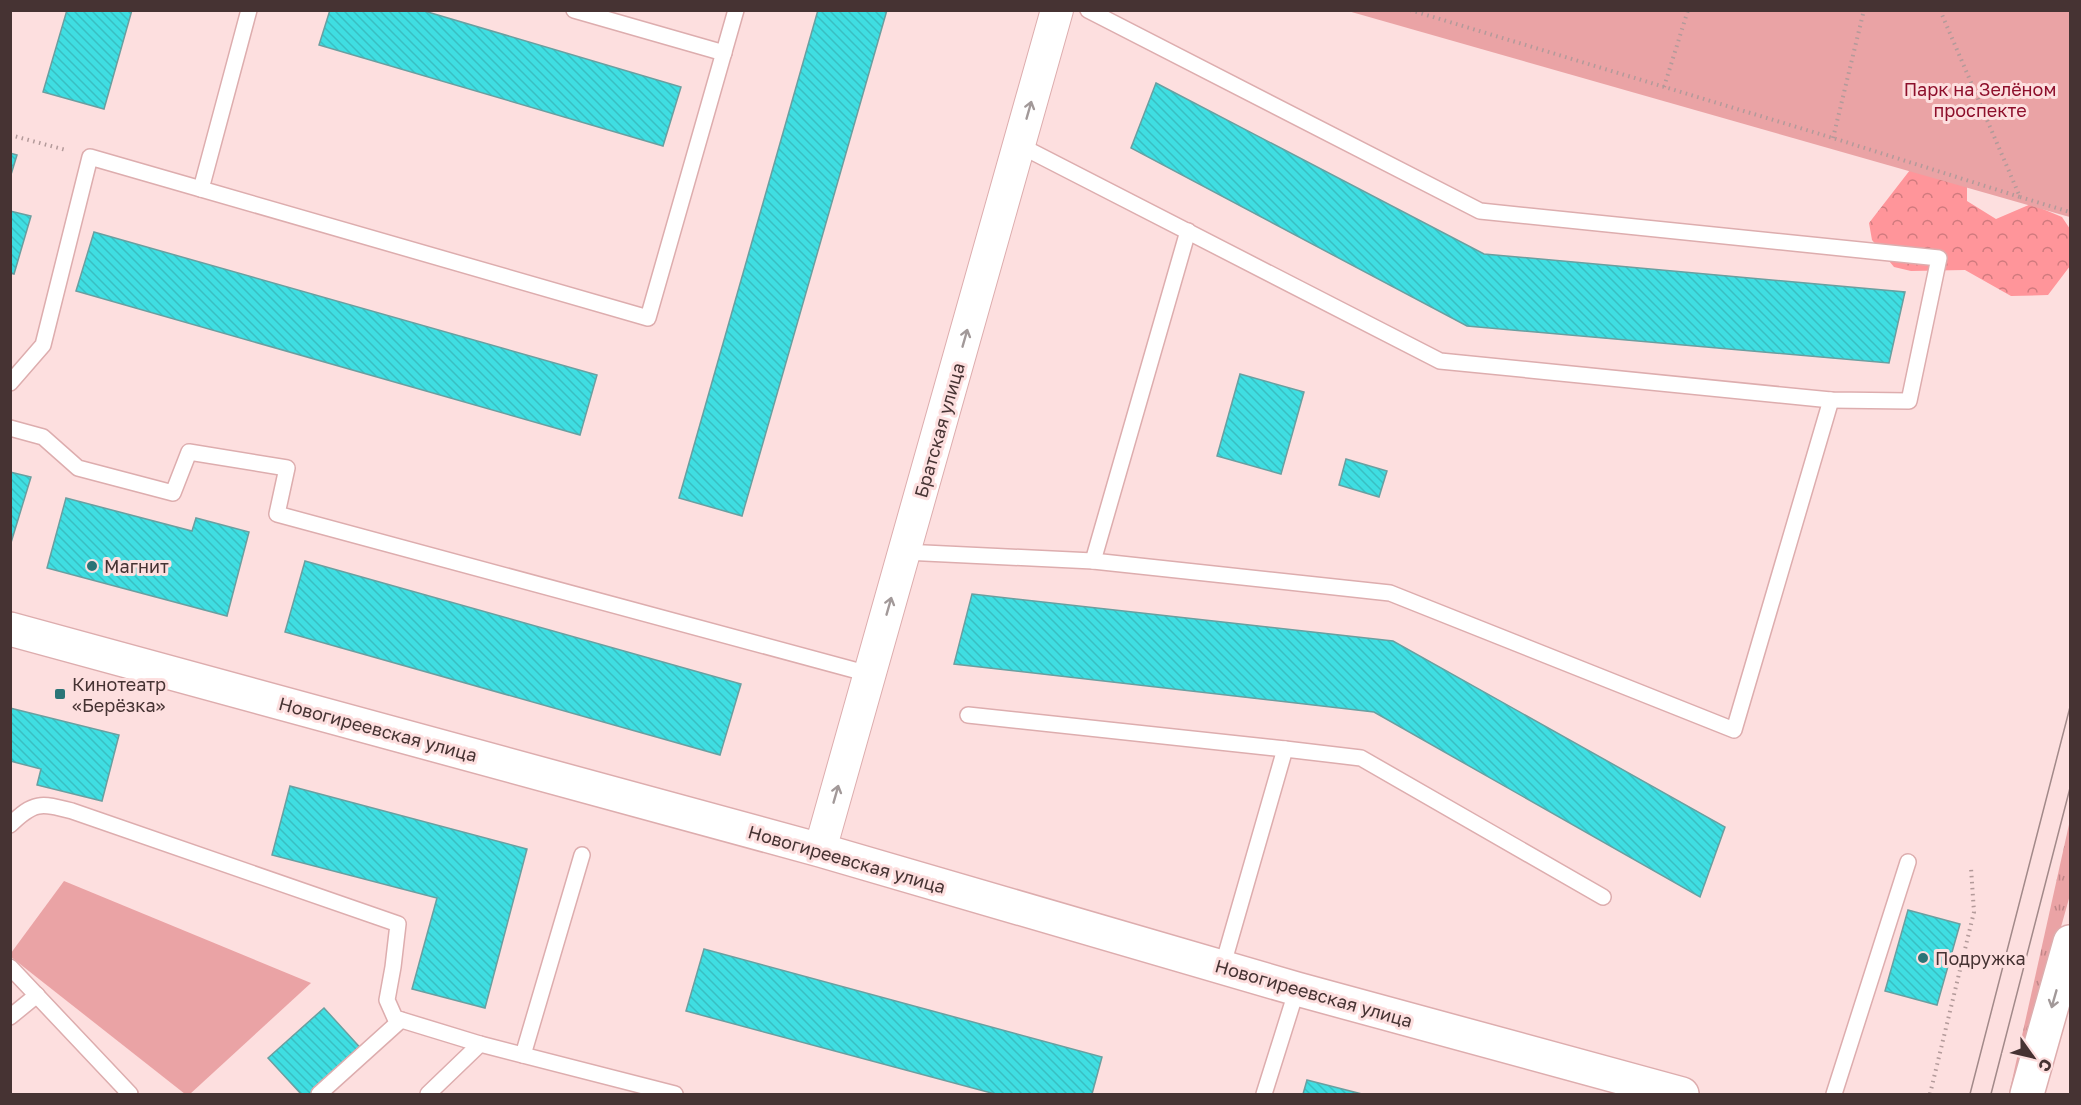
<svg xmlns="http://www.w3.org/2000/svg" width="2081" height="1105" font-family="'Golos Text',sans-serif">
	<defs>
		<pattern id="grass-tufts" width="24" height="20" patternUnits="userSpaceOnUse" patternTransform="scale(1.5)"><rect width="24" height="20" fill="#eaa3a5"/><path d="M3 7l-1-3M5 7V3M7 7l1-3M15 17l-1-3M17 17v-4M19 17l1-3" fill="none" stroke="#bf8587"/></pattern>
		<pattern id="forest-crowns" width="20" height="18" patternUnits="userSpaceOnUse" patternTransform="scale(1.5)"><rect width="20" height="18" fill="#ff959a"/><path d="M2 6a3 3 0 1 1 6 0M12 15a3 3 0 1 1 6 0" fill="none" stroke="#d07a7e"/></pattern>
		<pattern id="building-back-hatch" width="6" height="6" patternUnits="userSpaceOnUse" patternTransform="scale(1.5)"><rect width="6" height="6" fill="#3fdee2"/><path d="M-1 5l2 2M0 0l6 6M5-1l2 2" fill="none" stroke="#39bfc2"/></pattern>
	</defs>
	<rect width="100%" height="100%" fill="#fddfdf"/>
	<polygon fill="url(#grass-tufts)" points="2070,820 2070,895 2014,1094 2009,1094"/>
	<polygon fill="url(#forest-crowns)" points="1967,165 1967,201 1996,219 2031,204 2062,217 2070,229 2070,266 2048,295 2011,296 1965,270 1911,271 1894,267 1872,240 1869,223 1910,170"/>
	<g fill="#eaa3a5">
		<polygon points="1348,11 2070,11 2070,217 2066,216"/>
		<polygon points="64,881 311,983 190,1094 185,1094 11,957 11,953"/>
	</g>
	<g fill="url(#building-back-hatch)" stroke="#6a9fa0" stroke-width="1.5">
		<polygon points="67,10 132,10 104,109 43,92"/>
		<polygon points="330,10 421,10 681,87 663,146 319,45"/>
		<polygon points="818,10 887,10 742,516 679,498"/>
		<polygon points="1156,83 1484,254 1905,292 1889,363 1467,326 1131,148"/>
		<polygon points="10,153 17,155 10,178"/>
		<polygon points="10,211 31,216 14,274 10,273"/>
		<polygon points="94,232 597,375 580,435 76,291"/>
		<polygon points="1240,374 1304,392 1281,474 1217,456"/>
		<polygon points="1346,459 1387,471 1379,497 1339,485"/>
		<polygon points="10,472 31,477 10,546"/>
		<polygon points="66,498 192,531 196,518 249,532 227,616 47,568"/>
		<polygon points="305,561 741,684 720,755 285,632"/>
		<polygon points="972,594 1393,641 1725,827 1700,897 1374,712 954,664"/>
		<polygon points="10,708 119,735 102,801 37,785 41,769 10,761"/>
		<polygon points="290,786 527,849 485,1008 412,989 437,898 272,855"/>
		<polygon points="1908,910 1960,924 1937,1005 1885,991"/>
		<polygon points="704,949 1102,1057 1092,1094 995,1094 686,1011"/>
		<polygon points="324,1008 365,1053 318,1094 301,1094 268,1058"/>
		<polygon points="1307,1080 1362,1094 1303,1094"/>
	</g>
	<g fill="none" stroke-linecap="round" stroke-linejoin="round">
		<defs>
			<g id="service">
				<polyline points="249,10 201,189 648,318 736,10"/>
				<polyline points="574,10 724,53"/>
				<polyline points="1019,145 1440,361 1831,400 1909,401 1939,258 1480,211 1088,10"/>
				<polyline points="10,383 43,345 90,157 201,189"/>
				<polyline points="10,428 43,437 78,468 173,493 189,452 287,468 277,514 869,674"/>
				<polyline points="904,552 1093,561 1390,593 1734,730 1831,400"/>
				<polyline points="1093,561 1188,231"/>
				<polyline points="968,715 1285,749"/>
				<path d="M 10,825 C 34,801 41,803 72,811 L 398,924 L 393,967 L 387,1000 L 395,1018 L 480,1044"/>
				<polyline points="10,967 130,1094"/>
				<polyline points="1222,968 1285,749 1361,758 1603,897"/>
				<polyline points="10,1017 37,995"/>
				<polyline points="523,1055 582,855"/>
				<polyline points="319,1094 401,1020"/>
				<polyline points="428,1094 480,1044 675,1094"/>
				<polyline points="1264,1094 1297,989"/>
				<polyline points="1834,1094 1908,862"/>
			</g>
			<polyline id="minor" points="820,850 1057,10"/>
			<polyline id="tertiary" points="10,629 820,850 1297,989 1682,1094"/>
			<polyline id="secondary" points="2027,1094 2070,942"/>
		</defs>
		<use href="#service" stroke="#ddadae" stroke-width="18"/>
		<use href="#minor" stroke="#ddadae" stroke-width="34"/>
		<use href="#tertiary" stroke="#ddadae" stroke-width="36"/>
		<use href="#secondary" stroke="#ddadae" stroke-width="36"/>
		<g stroke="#b39a9a" stroke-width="4" stroke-dasharray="1.5 4.5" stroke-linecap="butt">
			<polyline points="1410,10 1833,138 2020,197 1940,10"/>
			<polyline points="1664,87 1688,10"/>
			<polyline points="10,135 66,150"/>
			<polyline points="1833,138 1864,10"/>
			<polyline points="2020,197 2070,212"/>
			<polyline points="1930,1094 1974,912 1971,868"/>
		</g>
		<use href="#service" stroke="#fff" stroke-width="15"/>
		<use href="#minor" stroke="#fff" stroke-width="32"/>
		<use href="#tertiary" stroke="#fff" stroke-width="33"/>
		<use href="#secondary" stroke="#fff" stroke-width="33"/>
		<g stroke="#a28989" stroke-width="1.5">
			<polyline points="1970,1094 2070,707"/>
			<polyline points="1991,1094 2070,788"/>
		</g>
	</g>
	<defs><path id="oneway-shaft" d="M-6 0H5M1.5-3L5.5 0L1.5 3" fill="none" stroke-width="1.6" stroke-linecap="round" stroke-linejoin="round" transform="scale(1.5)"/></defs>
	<g stroke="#a29999">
		<use href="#oneway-shaft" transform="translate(1029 110) rotate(-74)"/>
		<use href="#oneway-shaft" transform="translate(965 338) rotate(-74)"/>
		<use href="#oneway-shaft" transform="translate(889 606) rotate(-74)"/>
		<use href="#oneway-shaft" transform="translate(836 794) rotate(-74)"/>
		<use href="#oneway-shaft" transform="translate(2054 999) rotate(106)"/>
	</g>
	<g fill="#2b7577" stroke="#fddfdf" stroke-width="2">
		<circle cx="92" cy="566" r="6"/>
		<rect x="54" y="688" width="12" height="12" rx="3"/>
		<circle cx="1923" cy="958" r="6"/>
	</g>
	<g text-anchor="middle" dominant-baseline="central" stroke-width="6" stroke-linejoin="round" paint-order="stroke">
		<g font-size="18" fill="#8d0f2b" stroke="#fddfdf">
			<text x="1980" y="89">Парк на Зелёном<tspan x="1980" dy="21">проспекте</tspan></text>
		</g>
		<g font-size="18" fill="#463333" stroke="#fddfdf">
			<text transform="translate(939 430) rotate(-74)">Братская улица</text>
			<text transform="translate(378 729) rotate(15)">Новогиреевская улица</text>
			<text transform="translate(847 859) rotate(16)">Новогиреевская улица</text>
			<text transform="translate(1314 993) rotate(16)">Новогиреевская улица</text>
		</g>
		<g font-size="18" fill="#463333" stroke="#fddfdf" text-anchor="start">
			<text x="104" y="566">Магнит</text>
			<text x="72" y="684">Кинотеатр<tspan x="72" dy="21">«Берёзка»</tspan></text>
			<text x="1935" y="958">Подружка</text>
		</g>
	</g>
	<rect width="2081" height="1105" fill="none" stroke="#463333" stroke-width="24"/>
	<g transform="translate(2033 1057) rotate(124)" stroke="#fddfdf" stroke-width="4.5" paint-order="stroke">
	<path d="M0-4.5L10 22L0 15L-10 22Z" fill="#463333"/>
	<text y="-9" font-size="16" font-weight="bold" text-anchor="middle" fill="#463333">С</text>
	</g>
</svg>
